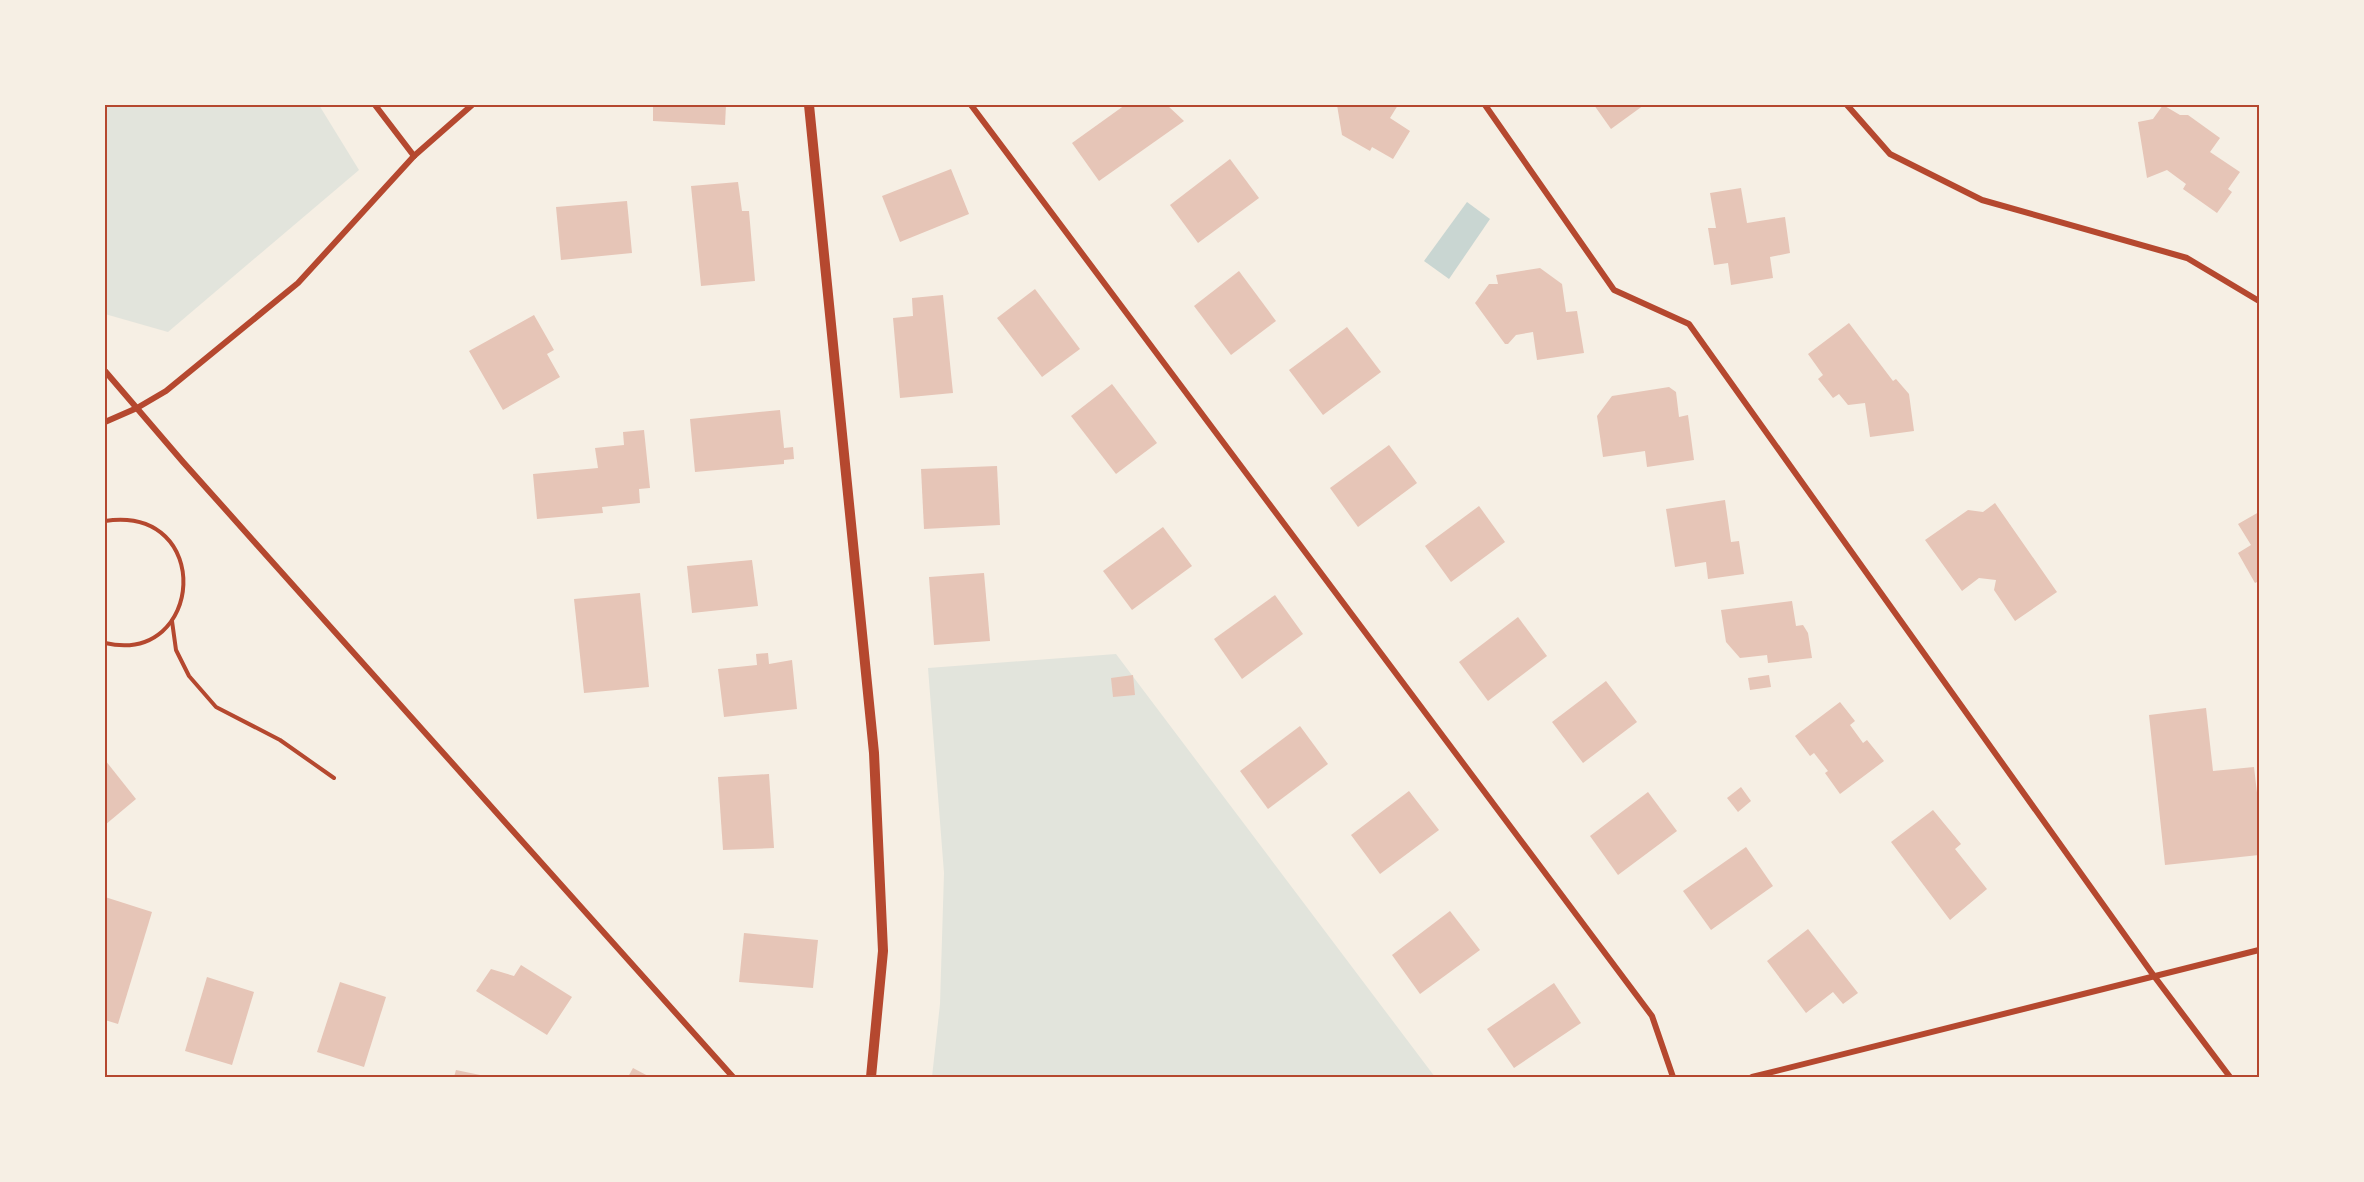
<svg xmlns="http://www.w3.org/2000/svg" width="2364" height="1182" font-family="'Sofia Sans Condensed',sans-serif">
	<rect width="100%" height="100%" fill="#f6efe4"/>
	<g fill="#e2e4dc">
		<polygon points="105,105 319,105 359,170 168,332 105,314"/>
		<polygon points="1116,654 1435,1077 932,1077 940,1004 944,873 928,668"/>
	</g>
	<polygon fill="#c9d6d2" points="1467,202 1490,219 1449,279 1424,261"/>
	<g fill="#e6c5b7">
		<polygon points="653,105 726,105 725,125 653,121"/>
		<polygon points="1125,105 1167,105 1184,121 1099,181 1072,143"/>
		<polygon points="1337,105 1398,105 1390,118 1410,131 1393,159 1372,147 1370,151 1342,135"/>
		<polygon points="1594,105 1644,105 1611,129"/>
		<polygon points="2163,105 2180,115 2188,115 2220,138 2210,152 2240,172 2228,189 2232,192 2217,213 2183,189 2186,184 2167,170 2147,178 2138,122 2153,119"/>
		<polygon points="1230,159 1259,198 1198,243 1170,205"/>
		<polygon points="951,169 969,214 900,242 882,196"/>
		<polygon points="738,182 742,211 749,211 755,281 701,286 691,186"/>
		<polygon points="1741,188 1747,223 1785,217 1790,253 1770,257 1773,278 1731,285 1728,263 1714,265 1708,228 1716,228 1710,193"/>
		<polygon points="627,201 632,253 561,260 556,207"/>
		<polygon points="1540,268 1562,284 1566,312 1577,311 1584,353 1537,360 1533,332 1516,335 1508,344 1505,344 1475,303 1489,284 1498,284 1496,275"/>
		<polygon points="1239,271 1276,321 1231,355 1194,306"/>
		<polygon points="1035,289 1080,349 1042,377 997,318"/>
		<polygon points="943,295 953,393 900,398 893,318 913,316 912,298"/>
		<polygon points="534,315 554,350 547,354 560,377 503,410 469,351"/>
		<polygon points="1849,323 1893,381 1896,379 1909,394 1914,431 1870,437 1865,403 1848,405 1839,394 1833,398 1818,379 1823,375 1808,354"/>
		<polygon points="1347,327 1381,372 1323,415 1289,370"/>
		<polygon points="1112,384 1157,443 1116,474 1071,416"/>
		<polygon points="1669,387 1676,392 1679,417 1688,415 1694,460 1647,467 1645,451 1603,457 1597,416 1612,396"/>
		<polygon points="780,410 784,448 793,447 794,459 784,460 784,464 695,472 690,419"/>
		<polygon points="644,430 650,488 639,489 640,503 602,507 603,513 537,519 533,474 598,468 595,448 624,445 623,432"/>
		<polygon points="1389,445 1417,483 1358,527 1330,488"/>
		<polygon points="997,466 1000,525 924,529 921,469"/>
		<polygon points="1725,500 1731,542 1739,541 1744,574 1708,579 1706,562 1675,567 1666,509"/>
		<polygon points="1995,503 2057,592 2015,621 1994,590 1996,580 1979,578 1962,591 1925,540 1968,510 1983,512"/>
		<polygon points="1479,506 1505,542 1451,582 1425,546"/>
		<polygon points="2259,512 2259,581 2255,583 2238,553 2251,545 2238,524"/>
		<polygon points="1163,527 1192,566 1132,610 1103,571"/>
		<polygon points="752,560 758,606 692,613 687,566"/>
		<polygon points="984,573 990,641 934,645 929,577"/>
		<polygon points="640,593 649,687 584,693 574,599"/>
		<polygon points="1275,595 1303,634 1242,679 1214,639"/>
		<polygon points="1792,601 1796,626 1803,625 1808,633 1812,658 1768,663 1767,655 1740,658 1726,642 1721,610"/>
		<polygon points="1518,617 1547,656 1488,701 1459,662"/>
		<polygon points="768,653 769,664 792,660 797,709 724,717 718,669 757,665 756,654"/>
		<polygon points="1133,675 1135,695 1113,697 1111,678"/>
		<polygon points="1769,675 1771,687 1750,690 1748,678"/>
		<polygon points="1606,681 1637,722 1583,763 1552,722"/>
		<polygon points="1840,702 1855,721 1850,725 1863,743 1867,740 1884,761 1840,794 1825,773 1828,771 1814,753 1810,756 1795,736"/>
		<polygon points="2206,708 2213,771 2254,767 2259,810 2259,855 2165,865 2149,715"/>
		<polygon points="1300,726 1328,764 1268,809 1240,771"/>
		<polygon points="105,760 136,799 105,825"/>
		<polygon points="769,774 774,848 723,850 718,777"/>
		<polygon points="1741,787 1751,801 1738,812 1727,798"/>
		<polygon points="1409,791 1439,830 1380,874 1351,835"/>
		<polygon points="1648,792 1677,831 1618,875 1590,836"/>
		<polygon points="1933,810 1961,844 1955,849 1987,889 1950,920 1891,842"/>
		<polygon points="1746,847 1773,886 1711,930 1683,891"/>
		<polygon points="105,897 152,912 118,1024 105,1020"/>
		<polygon points="1450,911 1480,950 1420,994 1392,955"/>
		<polygon points="1808,929 1858,993 1843,1004 1833,992 1806,1013 1767,961"/>
		<polygon points="744,933 818,940 813,988 739,982"/>
		<polygon points="521,965 572,997 547,1035 476,991 491,969 514,976"/>
		<polygon points="207,977 254,992 232,1065 185,1051"/>
		<polygon points="340,982 386,997 364,1067 317,1052"/>
		<polygon points="1554,983 1581,1023 1514,1068 1487,1029"/>
		<polygon points="633,1068 650,1077 628,1077"/>
		<polygon points="456,1070 485,1076 484,1077 454,1077"/>
	</g>
	<g fill="none" stroke-linecap="round" stroke-linejoin="round">
		<g stroke="#b5482f" stroke-width="4">
			<path d="M 105,521 C 215,505 204,666 105,643"/>
			<polyline points="172,621 176,650 189,676 216,707 280,740 334,778"/>
		</g>
		<g stroke="#b5482f" stroke-width="6">
			<polyline points="375,105 414,156"/>
			<polyline points="971,105 1652,1016 1673,1077"/>
			<polyline points="1485,105 1614,290 1689,324 2154,976 2230,1077"/>
			<polyline points="1847,105 1890,154 1982,200 2187,258 2259,301"/>
			<polyline points="105,371 183,462 733,1077"/>
			<polyline points="105,422 137,408 166,391 298,283 414,156 472,105"/>
			<polyline points="1752,1077 2259,950"/>
		</g>
		<polyline stroke="#b5482f" stroke-width="10" points="809,105 874,753 883,951 871,1077"/>
	</g>
	<rect width="2364" height="1182" fill="none" stroke="#f6efe4" stroke-width="213"/>
	<rect x="106" y="106" width="2152" height="970" fill="none" stroke="#b5482f" stroke-width="2"/>
</svg>
